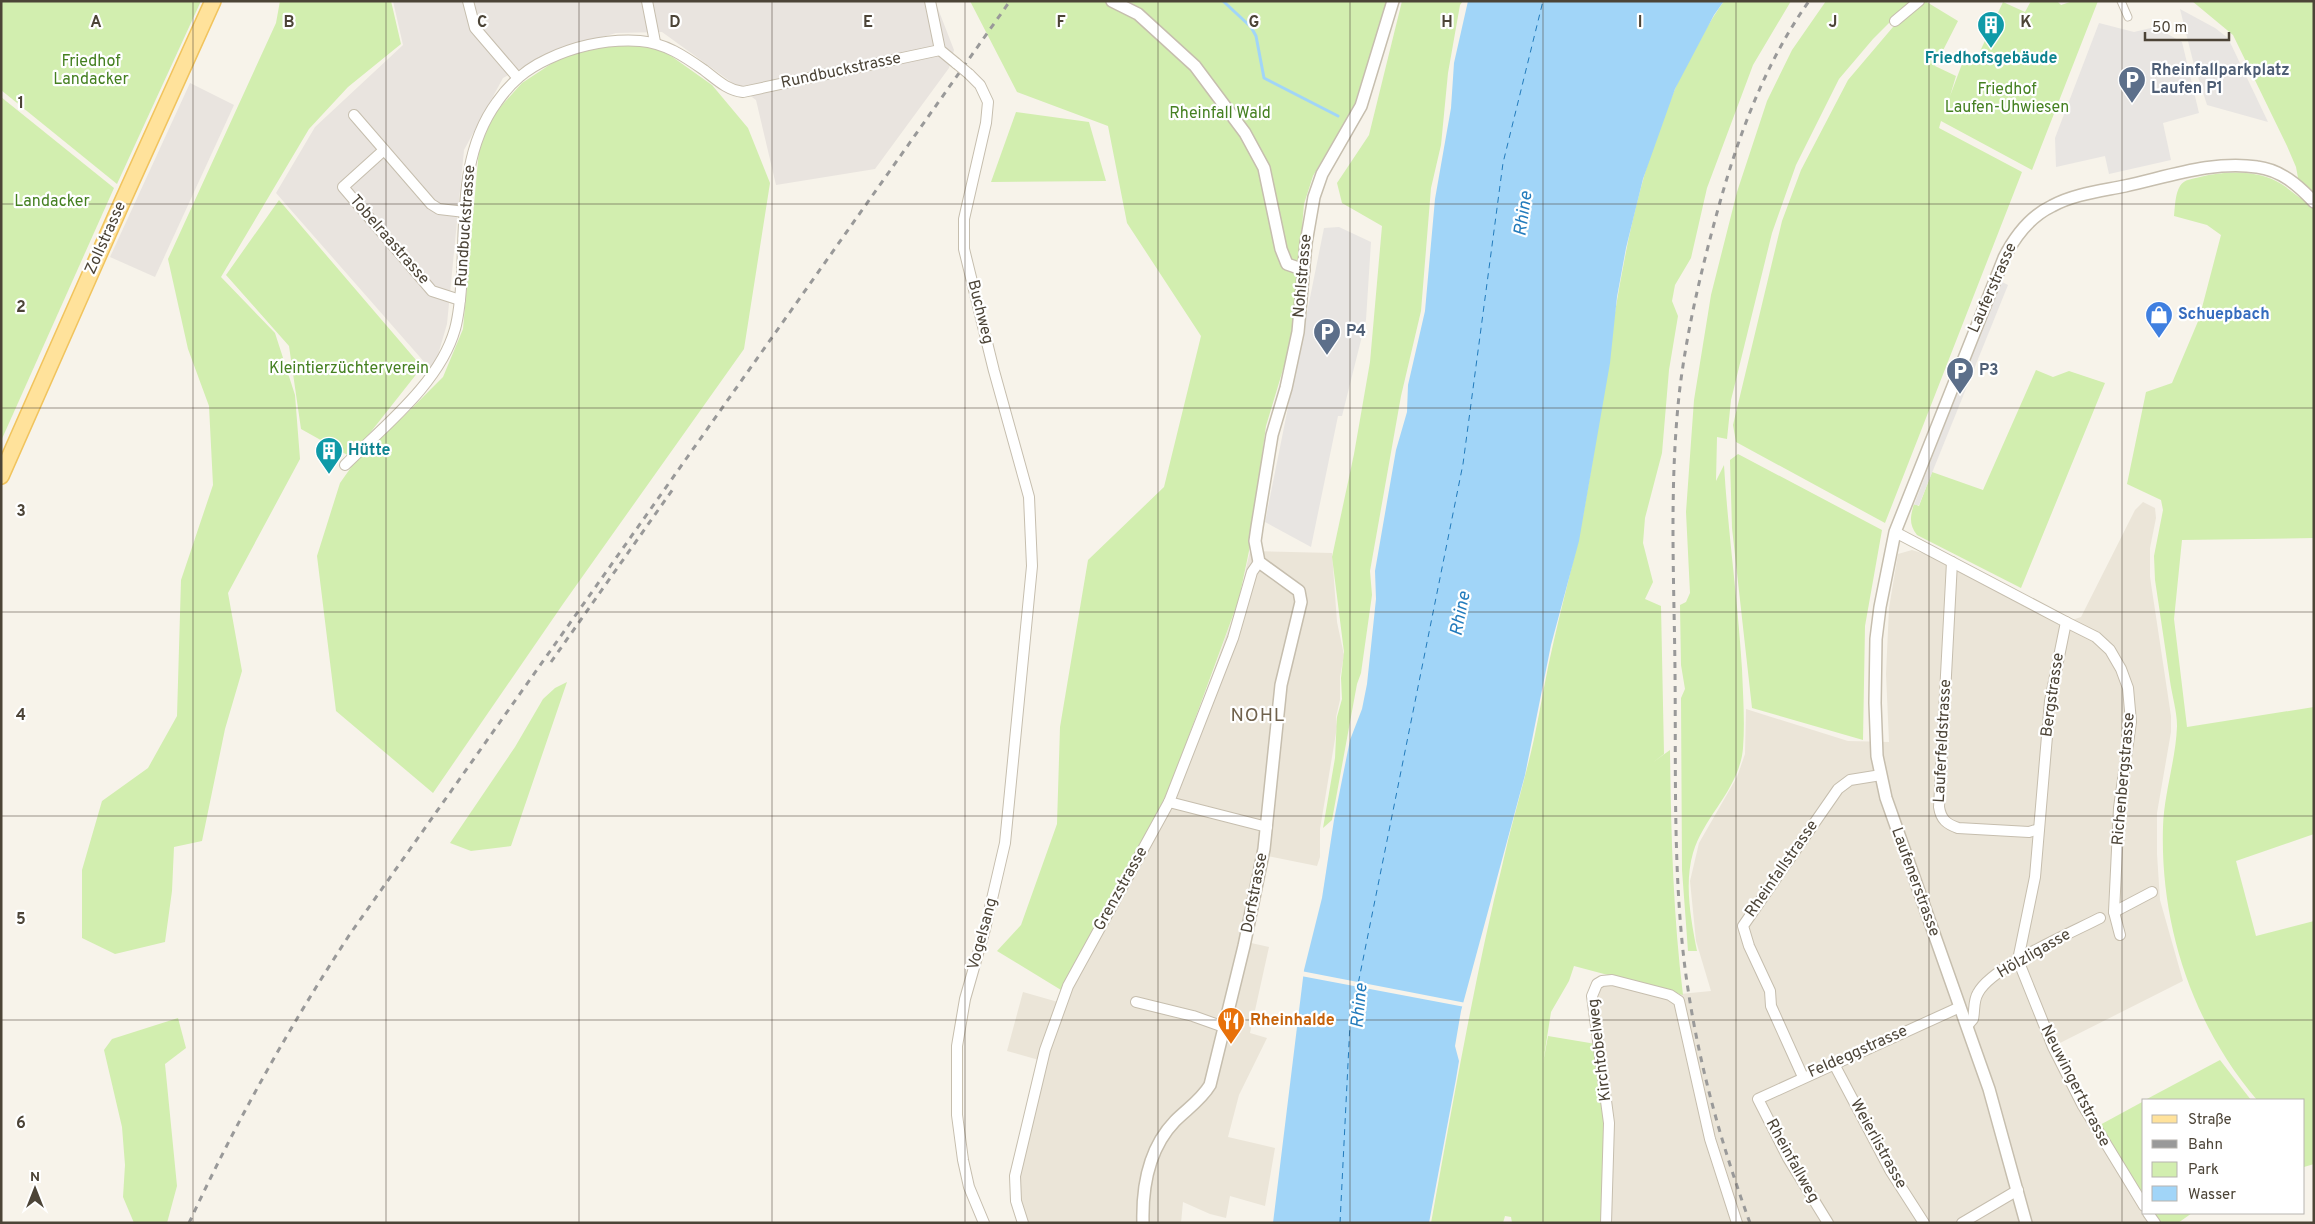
<svg xmlns="http://www.w3.org/2000/svg" width="2315" height="1224" font-family="Overpass,sans-serif">
	<rect width="100%" height="100%" fill="#f7f3ea"/>
	<g fill="#ebe5d8">
		<polygon points="2143,502 2155,508 2156,518 2150,548 2150,577 2171,716 2171,732 2157,813 2157,854 2160,900 2183,981 2056,1045 2083,1101 2144,1200 2144,1213 2158,1223 1610,1223 1594,989 1602,981 1670,995 1711,991 1696,941 1690,881 1699,843 1737,777 1745,754 1746,709 1848,741 1889,742 1886,674 1889,608 1898,554 1912,550 1952,562 2066,622 2081,617 2135,510"/>
		<polygon points="1250,551 1332,553 1337,622 1344,655 1340,677 1340,700 1336,717 1337,727 1320,829 1320,857 1317,866 1267,856 1251,943 1269,947 1250,1033 1267,1038 1239,1095 1228,1137 1275,1148 1265,1206 1230,1196 1226,1218 1210,1214 1183,1202 1181,1223 1019,1223 1011,1179 1017,1146 1039,1060 1007,1051 1023,992 1058,1002 1160,806 1174,779 1216,664 1239,599"/>
	</g>
	<g fill="#e9e4df">
		<polygon points="393,1 935,1 954,50 949,68 875,169 776,185 756,100 662,32 616,33 550,52 503,78 464,150 447,324 433,372 276,193 315,127 403,45"/>
		<polygon points="190,83 234,105 155,277 110,257"/>
	</g>
	<g fill="#d2eeaf">
		<polygon points="1,1 201,1 117,184 1,90"/>
		<polygon points="280,1 391,1 401,44 348,87 309,129 221,277 275,333 295,395 300,459 228,593 242,671 225,729 202,841 174,847 172,891 165,942 115,954 82,938 82,870 102,801 148,768 177,716 181,580 213,485 209,406 188,349 168,259 276,23"/>
		<polygon points="970,1 1387,1 1354,106 1313,176 1304,204 1293,336 1266,426 1249,551 1239,599 1173,779 1145,841 1061,990 997,951 1021,925 1057,824 1060,727 1088,560 1164,487 1201,336 1127,223 1108,126 1017,92"/>
		<polygon points="1402,1 1463,1 1460,5 1448,73 1441,145 1431,188 1421,311 1401,396 1370,571 1372,595 1361,673 1357,684 1332,820 1323,828 1335,758 1337,717 1342,699 1341,678 1344,652 1332,557 1354,454 1370,362 1382,226 1342,203 1337,183 1369,135"/>
		<path d="M 1724,1 L 1791,1 L 1753,65 L 1707,188 L 1691,258 L 1675,285 L 1672,301 L 1678,316 L 1669,370 L 1662,453 L 1645,518 L 1643,543 L 1653,582 L 1645,599 L 1661,606 L 1664,754 L 1652,763 L 1670,750 C 1671,832 1673,913 1683,995 L 1574,966 L 1569,981 L 1551,1012 L 1543,1063 L 1548,1036 L 1596,1044 L 1607,1123 L 1604,1223 L 1512,1223 L 1511,1217 L 1505,1216 L 1503,1223 L 1431,1223 C 1453,1102 1474,981 1503,862 C 1512,821 1525,780 1534,739 C 1541,706 1546,673 1554,640 C 1564,597 1576,553 1584,510 C 1616,338 1620,150 1724,1 Z"/>
		<path d="M 1826,1 L 1911,1 L 1873,39 L 1839,79 L 1796,165 L 1772,233 L 1731,400 L 1727,439 L 1717,437 L 1716,481 L 1724,465 C 1728,533 1738,601 1742,669 C 1743,695 1745,722 1743,748 C 1740,788 1704,816 1693,853 C 1684,884 1691,920 1697,951 L 1688,951 L 1682,870 L 1681,698 L 1685,689 L 1681,665 L 1680,605 L 1686,602 L 1690,593 L 1686,512 L 1694,400 L 1711,295 L 1737,192 L 1767,101 L 1792,50 Z"/>
		<polygon points="1925,1 1958,21 1935,66 1956,76 1950,96 1965,56 1976,60 2003,2 2025,12 2031,1 2057,1 2061,5 2073,1 2098,1 2032,170 1941,121 1939,128 2022,172 1885,523 1736,442 1733,425 1782,221 1801,170 1848,80 1893,27"/>
		<path d="M 2192,1 L 2314,1 L 2314,538 L 2182,540 L 2174,619 L 2187,727 L 2314,707 L 2314,834 L 2236,861 L 2256,936 L 2314,921 L 2314,1164 L 2304,1167 L 2304,1100 L 2257,1100 C 2193,1025 2160,926 2163,827 C 2164,793 2176,759 2177,726 C 2177,712 2172,695 2170,681 C 2165,647 2160,613 2155,580 L 2154,556 L 2163,510 L 2161,500 L 2127,484 L 2146,392 L 2172,383 L 2199,319 L 2221,235 L 2207,225 L 2174,216 C 2175,207 2175,194 2180,186 C 2184,179 2193,179 2200,177 C 2225,171 2253,170 2276,181 C 2286,186 2293,193 2302,199 L 2296,167 L 2287,146 L 2233,35 Z"/>
		<polygon points="602,44 657,46 712,85 748,128 770,183 744,349 563,604 433,793 336,711 317,556 340,483 364,449 403,417 443,377 463,329 479,149 494,114 522,83 557,60"/>
		<polygon points="1,97 114,188 1,441"/>
		<polygon points="1016,112 1089,122 1106,181 991,182"/>
		<polygon points="279,200 422,367 351,457 301,429 289,346 226,275"/>
		<path d="M 2036,370 L 2053,377 L 2069,371 L 2105,383 L 2021,588 L 1917,535 C 1909,525 1910,517 1914,504 L 1919,506 L 1932,472 L 1983,490 Z"/>
		<polygon points="1738,454 1882,530 1865,626 1863,740 1752,708 1732,528 1730,460"/>
		<polygon points="567,682 511,846 471,851 450,843 515,747 543,699 555,688"/>
		<polygon points="178,1018 186,1048 165,1064 177,1186 167,1223 134,1223 123,1197 125,1165 122,1127 104,1050 112,1039"/>
		<polygon points="2220,1060 2251,1100 2145,1100"/>
		<polygon points="2144,1101 2144,1200 2098,1126"/>
		<polygon points="2152,1213 2192,1213 2178,1223 2158,1223"/>
	</g>
	<g fill="#e8e5e2">
		<polygon points="2180,9 2215,28 2228,38 2268,122 2207,105 2193,61"/>
		<polygon points="2099,23 2134,32 2155,27 2182,42 2199,113 2163,123 2171,160 2109,174 2105,156 2056,167 2055,138"/>
		<polygon points="1339,227 1371,242 1366,320 1342,416 1338,416 1311,547 1265,522 1324,228"/>
		<polygon points="2000,281 2008,285 1919,505 1914,505"/>
	</g>
	<polygon fill="#a1d5f8" points="1468,1 1724,1 1714,15 1675,89 1643,179 1626,248 1617,297 1610,363 1579,541 1551,645 1525,775 1461,1011 1455,1046 1459,1061 1456,1079 1429,1223 1273,1223 1304,970 1322,898 1334,820 1350,740 1362,709 1367,684 1376,599 1375,571 1396,450 1407,412 1408,385 1425,311 1435,199 1451,108 1454,63"/>
	<polygon fill="#f7f3ea" points="1301,971 1466,1003 1465,1007 1301,976"/>
	<g fill="none" stroke-linecap="round" stroke-linejoin="round">
		<polyline stroke="#a1d5f8" stroke-width="3" points="1223,1 1251,27 1256,36 1264,78 1338,116"/>
		<polyline stroke="#227bbc" stroke-width="1" stroke-dasharray="6 5" stroke-linecap="butt" points="1340,1223 1350,1024 1463,464 1503,163 1543,1"/>
		<defs>
			<polyline id="pedestrian" points="2121,1 2128,17"/>
			<g id="minor">
				<polyline points="468,1 475,28 517,77"/>
				<polyline points="647,1 655,42"/>
				<polyline points="930,1 940,50 957,64"/>
				<polyline points="1895,21 1919,1"/>
				<polyline points="969,74 980,85 988,102 986,123 964,219 964,249 994,371 1029,497 1032,566 1005,843 985,929 965,999 957,1046 957,1115 963,1160 969,1187 984,1223"/>
				<polyline points="354,115 431,204 439,209 465,212"/>
				<polyline points="384,150 343,187 432,291 460,300"/>
				<path d="M 345,465 C 383,427 440,383 455,329 C 460,311 461,291 462,273 C 465,214 461,151 497,102 C 511,82 526,69 548,59 C 576,46 609,39 640,41 C 665,43 684,56 704,70 C 717,80 727,90 743,92 L 940,50"/>
				<polyline points="1895,532 2066,622 2050,701 2035,877 2018,960 2053,1047 2083,1106 2144,1206"/>
				<path d="M 1952,562 L 1939,807 C 1941,820 1947,824 1958,828 L 2029,832 L 2039,829"/>
				<polyline points="2066,622 2096,637 2110,650 2121,669 2128,688 2131,722 2119,808 2114,912 2120,935"/>
				<polyline points="1169,802 1267,827"/>
				<polyline points="2114,912 2152,892"/>
				<polyline points="1136,1002 1193,1016 1224,1027"/>
				<path d="M 1967,1026 L 1973,1019 C 1975,1010 1973,1001 1978,993 C 1991,967 2073,932 2100,918"/>
				<polyline points="1834,1064 1890,1170 1924,1223"/>
				<polyline points="1803,1077 1771,1006 1770,991 1749,946 1743,926 1838,789 1850,780 1881,775"/>
				<polyline points="2148,1213 2155,1223"/>
				<polyline points="1023,1223 1016,1201 1015,1176 1045,1050 1068,986 1169,802 1233,638 1252,572 1259,562"/>
				<polyline points="1606,1223 1609,1123 1592,996 1597,984 1602,981 1612,980 1670,995 1679,1001 1710,1139 1737,1223"/>
				<polyline points="1828,1223 1788,1158 1758,1099 1960,1007"/>
				<polyline points="1962,1223 2018,1190"/>
			</g>
			<g id="tertiary">
				<polyline points="1112,1 1138,14 1195,66 1245,133 1264,168 1281,249 1287,264 1304,270"/>
				<path d="M 1143,1223 C 1142,1187 1149,1148 1175,1121 C 1187,1109 1201,1100 1210,1085 L 1244,946 L 1264,849 L 1281,685 L 1301,602 L 1299,591 L 1259,562 L 1255,541 L 1257,527 L 1272,435 L 1286,388 L 1298,332 L 1306,243 L 1314,197 L 1322,174 L 1361,106 L 1393,1"/>
				<path d="M 2026,1223 L 1989,1089 L 1886,798 L 1877,756 L 1875,703 L 1876,639 L 1880,607 L 1895,532 L 2004,258 C 2015,236 2029,217 2052,206 C 2074,194 2101,191 2125,186 C 2167,177 2214,160 2257,167 C 2281,170 2298,185 2314,202"/>
			</g>
			<polyline id="primary" points="1,476 119,209 213,1"/>
		</defs>
		<use href="#pedestrian" stroke="#c6beae" stroke-width="9"/>
		<use href="#minor" stroke="#c6beae" stroke-width="12"/>
		<use href="#tertiary" stroke="#c6beae" stroke-width="14"/>
		<use href="#primary" stroke="#f1c45e" stroke-width="18"/>
		<use href="#pedestrian" stroke="#fff" stroke-width="7"/>
		<use href="#minor" stroke="#fff" stroke-width="10"/>
		<use href="#tertiary" stroke="#fff" stroke-width="11"/>
		<use href="#primary" stroke="#ffe29b" stroke-width="15"/>
		<g stroke="#999" stroke-width="3" stroke-dasharray="6 6" stroke-linecap="butt">
			<polyline points="551,662 673,489"/>
			<path d="M 189,1223 C 236,1122 289,1027 350,934 L 1010,1"/>
			<path d="M 1750,1223 C 1719,1138 1695,1051 1684,960 C 1673,864 1676,767 1675,670 C 1674,576 1669,481 1680,387 C 1688,324 1703,263 1720,202 C 1740,131 1766,62 1809,1"/>
		</g>
		<defs>
			<polyline id="minor-bridge" points="957,64 969,74"/>
		</defs>
		<use href="#minor-bridge" stroke="#c6beae" stroke-width="12" stroke-linecap="butt"/>
		<use href="#minor-bridge" stroke="#fff" stroke-width="10"/>
	</g>
	<path fill="none" stroke="#4c4437" stroke-width="1" stroke-opacity="0.55" d="M 193,1 L 193,1223M 386,1 L 386,1223M 579,1 L 579,1223M 772,1 L 772,1223M 965,1 L 965,1223M 1158,1 L 1158,1223M 1350,1 L 1350,1223M 1543,1 L 1543,1223M 1736,1 L 1736,1223M 1929,1 L 1929,1223M 2122,1 L 2122,1223M 1,204 L 2314,204M 1,408 L 2314,408M 1,612 L 2314,612M 1,816 L 2314,816M 1,1020 L 2314,1020"/>
	<defs>
		<symbol id="building-pin" viewBox="-11 -11 22 30"><path d="M0 17L-7.5 6A9.5 9.5 0 1 1 7.5 6Z" fill="#0f9aa8" stroke="#fff"/><path d="M-4-6H4V6H1V3H-1V6H-4ZM-2.5-4.3h1.7v1.8h-1.7ZM.8-4.3h1.7v1.8H.8ZM-2.5-1h1.7V.8h-1.7ZM.8-1h1.7V.8H.8Z" fill="#fff"/></symbol>
		<symbol id="parking-pin" viewBox="-11 -11 22 30"><path d="M0 17L-7.5 6A9.5 9.5 0 1 1 7.5 6Z" fill="#5c6f8a" stroke="#fff"/><path d="M-3.5-5.5H1a3.5 3.5 0 0 1 0 7H-1V5.5H-3.5ZM-1-3.4V-.6H.8a1.4 1.4 0 0 0 0-2.8Z" fill="#fff"/></symbol>
		<symbol id="shop-pin" viewBox="-11 -11 22 30"><path d="M0 17L-7.5 6A9.5 9.5 0 1 1 7.5 6Z" fill="#3f7fe0" stroke="#fff"/><path d="M-5-2.5h2.3a2.7 3.5 0 0 1 5.4 0H5L5.5 6h-11ZM-1.5-2.5h3a1.5 2.3 0 0 0-3 0Z" fill="#fff"/></symbol>
		<symbol id="restaurant-pin" viewBox="-11 -11 22 30"><path d="M0 17L-7.5 6A9.5 9.5 0 1 1 7.5 6Z" fill="#e8710a" stroke="#fff"/><path d="M-5-6h1v4h1v-4h1v4h1v-4h1v5L-1.5 .5V6h-2V.5L-5-1ZM5-6V6H3V1.5H1.5Q1.5-4 5-6Z" fill="#fff"/></symbol>
	</defs>
	<g fill-rule="evenodd">
		<use href="#building-pin" x="1975" y="9" width="32" height="43"/>
		<use href="#parking-pin" x="2116" y="64" width="32" height="43"/>
		<use href="#shop-pin" x="2143" y="299" width="32" height="43"/>
		<use href="#parking-pin" x="1311" y="316" width="32" height="43"/>
		<use href="#parking-pin" x="1944" y="355" width="32" height="43"/>
		<use href="#building-pin" x="313" y="435" width="32" height="43"/>
		<use href="#restaurant-pin" x="1215" y="1005" width="32" height="43"/>
	</g>
	<g text-anchor="middle" dominant-baseline="central" stroke-width="4.5" stroke-linejoin="round" paint-order="stroke">
		<g font-size="16" font-weight="bold" fill="#0d838f" stroke="#fff">
			<text x="1991" y="59">Friedhofsgebäude</text>
			<text x="348" y="451" text-anchor="start">Hütte</text>
		</g>
		<g font-size="16" fill="#458021" stroke="#fff">
			<text x="91" y="62">Friedhof<tspan x="91" dy="18">Landacker</tspan></text>
			<text x="2007" y="90">Friedhof<tspan x="2007" dy="18">Laufen-Uhwiesen</tspan></text>
			<text x="1220" y="114">Rheinfall Wald</text>
			<text x="52" y="202">Landacker</text>
			<text x="349" y="369">Kleintierzüchterverein</text>
		</g>
		<g font-size="16" fill="#4c4437" stroke="#fff">
			<text transform="translate(841 71) rotate(-12)">Rundbuckstrasse</text>
			<text transform="translate(466 226) rotate(-86)">Rundbuckstrasse</text>
			<text transform="translate(106 238) rotate(-66)">Zollstrasse</text>
			<text transform="translate(389 240) rotate(49)">Tobelraastrasse</text>
			<text transform="translate(1303 276) rotate(-85)">Nohlstrasse</text>
			<text transform="translate(1993 288) rotate(-66)">Lauferstrasse</text>
			<text transform="translate(980 312) rotate(76)">Buchweg</text>
			<text transform="translate(2053 695) rotate(-82)">Bergstrasse</text>
			<text transform="translate(1943 741) rotate(-87)">Lauferfeldstrasse</text>
			<text transform="translate(2124 779) rotate(-85)">Richenbergstrasse</text>
			<text transform="translate(1782 869) rotate(-55)">Rheinfallstrasse</text>
			<text transform="translate(1915 882) rotate(70)">Laufenerstrasse</text>
			<text transform="translate(1121 889) rotate(-61)">Grenzstrasse</text>
			<text transform="translate(1255 893) rotate(-79)">Dorfstrasse</text>
			<text transform="translate(983 934) rotate(-75)">Vogelsang</text>
			<text transform="translate(2034 954) rotate(-30)">Hölzligasse</text>
			<text transform="translate(1600 1050) rotate(-97)">Kirchtobelweg</text>
			<text transform="translate(1858 1052) rotate(-24)">Feldeggstrasse</text>
			<text transform="translate(2075 1086) rotate(63)">Neuwingertstrasse</text>
			<text transform="translate(1878 1144) rotate(61)">Weierlistrasse</text>
			<text transform="translate(1792 1161) rotate(61)">Rheinfallweg</text>
		</g>
		<g font-size="16" font-weight="bold" fill="#4e5e75" stroke="#fff" text-anchor="start">
			<text x="2151" y="71">Rheinfallparkplatz<tspan x="2151" dy="18">Laufen P1</tspan></text>
			<text x="1346" y="332">P4</text>
			<text x="1979" y="371">P3</text>
		</g>
		<g font-size="16" font-weight="bold" fill="#366cbe" stroke="#fff" text-anchor="start">
			<text x="2178" y="315">Schuepbach</text>
		</g>
		<g font-size="16" font-weight="bold" fill="#c56008" stroke="#fff" text-anchor="start">
			<text x="1250" y="1021">Rheinhalde</text>
		</g>
		<g font-size="18" font-style="italic" fill="#227bbc" stroke="#fff">
			<text transform="translate(1524 214) rotate(-82)">Rhine</text>
			<text transform="translate(1461 614) rotate(-79)">Rhine</text>
			<text transform="translate(1360 1006) rotate(-85)">Rhine</text>
		</g>
		<g font-size="19" letter-spacing="1" fill="#70624d" stroke="#fff">
			<text x="1258" y="716">NOHL</text>
		</g>
	</g>
	<g font-size="16" text-anchor="middle" font-weight="bold" fill="#4c4437" stroke="#fff" stroke-width="4.5" stroke-linejoin="round" paint-order="stroke">
		<text x="96" y="27">A</text>
		<text x="289" y="27">B</text>
		<text x="482" y="27">C</text>
		<text x="675" y="27">D</text>
		<text x="868" y="27">E</text>
		<text x="1061" y="27">F</text>
		<text x="1254" y="27">G</text>
		<text x="1447" y="27">H</text>
		<text x="1640" y="27">I</text>
		<text x="1833" y="27">J</text>
		<text x="2026" y="27">K</text>
		<text x="21" y="108">1</text>
		<text x="21" y="312">2</text>
		<text x="21" y="516">3</text>
		<text x="21" y="720">4</text>
		<text x="21" y="924">5</text>
		<text x="21" y="1128">6</text>
	</g>
	<rect width="2315" height="1224" fill="none" stroke="#4c4437" stroke-width="5"/>
	<rect x="2142" y="1099" width="162" height="115" fill="#ffffff" stroke="#b7b4af"/>
	<rect x="2152" y="1115" width="25" height="8" fill="#ffe29b" stroke="#b7b4af"/>
	<text x="2188" y="1124" font-size="15" fill="#4c4437">Straße</text>
	<rect x="2152" y="1140" width="25" height="8" fill="#999999" stroke="#b7b4af"/>
	<text x="2188" y="1149" font-size="15" fill="#4c4437">Bahn</text>
	<rect x="2152" y="1162" width="25" height="15" fill="#d2eeaf" stroke="#b7b4af"/>
	<text x="2188" y="1174" font-size="15" fill="#4c4437">Park</text>
	<rect x="2152" y="1186" width="25" height="15" fill="#a1d5f8" stroke="#b7b4af"/>
	<text x="2188" y="1199" font-size="15" fill="#4c4437">Wasser</text>
	<g transform="translate(35 1189)" stroke="#ffffff" stroke-width="4" paint-order="stroke">
	<path d="M0-4L9 19L0 12L-9 19Z" fill="#4c4437"/>
	<text y="-8" font-size="14" font-weight="bold" text-anchor="middle" fill="#4c4437">N</text>
	</g>
	<path d="M2145 32v8h84v-8" fill="none" stroke="#4c4437" stroke-width="2.5"/>
	<text x="2152" y="32" font-size="15" fill="#4c4437" stroke="#ffffff" stroke-width="4" paint-order="stroke">50 m</text>
</svg>
